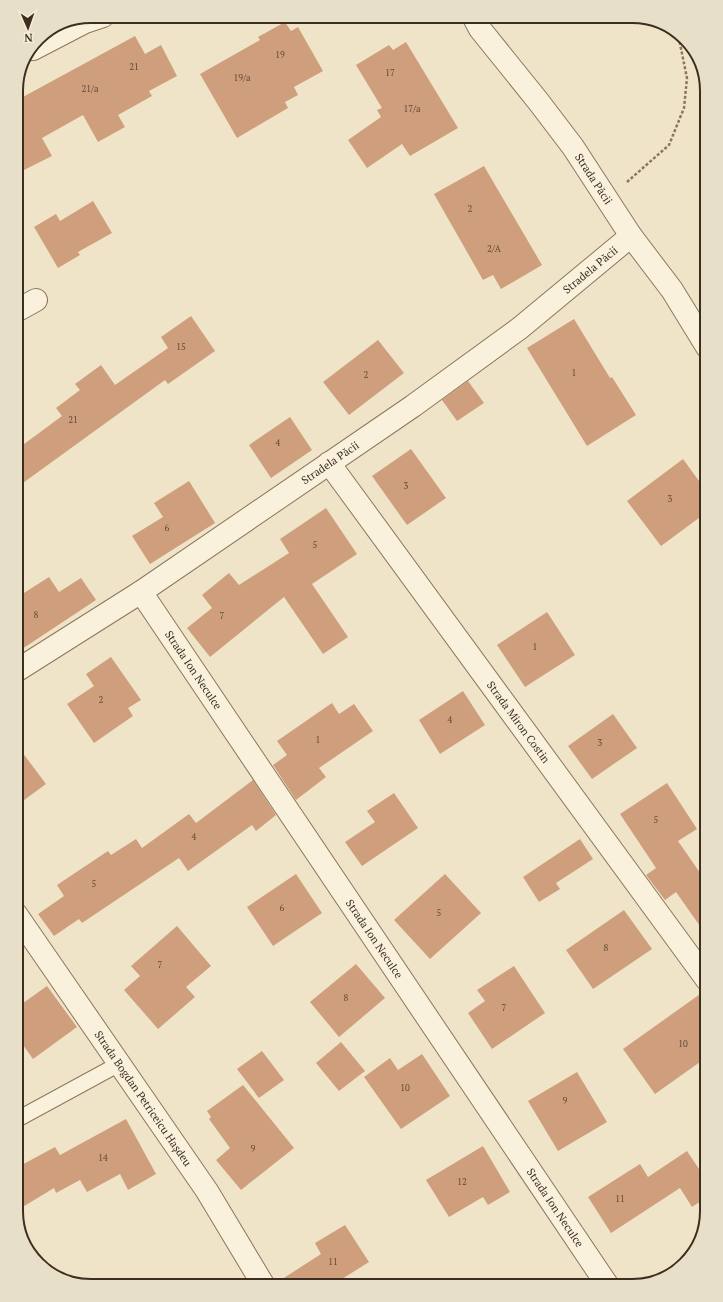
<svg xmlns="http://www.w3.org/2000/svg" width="723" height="1302" font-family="'PT Serif',serif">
	<rect width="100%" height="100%" fill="#f0e4c8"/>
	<g fill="#cf9f7d">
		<polygon points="285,22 291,31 298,27 323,71 294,87 298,95 285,102 288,108 237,138 200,74 260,40 258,37"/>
		<polygon points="135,36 145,54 161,45 177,76 149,91 152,96 118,115 125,127 98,142 83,115 42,138 52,156 16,174 16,88 21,98"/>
		<polygon points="406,42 458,128 410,156 402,144 367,168 348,140 381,117 377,110 382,108 356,65 389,45 393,50"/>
		<polygon points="484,166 542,265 501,289 493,275 483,280 434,194"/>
		<polygon points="93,201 112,233 78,252 80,255 58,268 34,227 56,214 60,221"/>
		<polygon points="191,316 215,351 168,384 165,380 16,488 16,450 62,416 56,408 80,390 75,384 101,365 115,385 168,348 161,337"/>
		<polygon points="574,319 610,378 612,377 636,415 587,446 527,348"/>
		<polygon points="378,340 404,373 349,415 323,382"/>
		<polygon points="468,381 484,403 457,421 442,400"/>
		<polygon points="290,417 312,450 271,478 249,445"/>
		<polygon points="411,449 446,498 407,525 372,476"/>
		<polygon points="683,459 707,492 707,512 661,546 627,501"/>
		<polygon points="189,481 215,523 150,564 132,536 163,517 154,503"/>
		<polygon points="326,508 357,554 312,584 348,637 323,654 284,597 210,657 187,628 212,608 202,595 229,573 239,585 289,553 280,539"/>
		<polygon points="49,577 59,592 81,578 96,600 16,653 16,598"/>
		<polygon points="547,612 575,655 525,687 497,645"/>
		<polygon points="111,657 141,700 128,708 133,716 94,743 67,704 94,686 86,674"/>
		<polygon points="463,691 485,725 440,754 419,720"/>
		<polygon points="332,703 339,714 354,704 373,731 319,768 326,777 296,800 273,765 287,755 277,741"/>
		<polygon points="613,714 637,748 592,779 568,746"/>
		<polygon points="16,744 46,784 16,806"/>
		<polygon points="253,780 276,815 256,831 252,825 188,871 179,858 82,923 79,919 54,936 38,914 64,896 57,885 108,851 111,855 136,839 142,848 189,814 196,823"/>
		<polygon points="667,783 697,829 678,841 707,883 707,936 676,892 665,900 646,875 656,868 620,814"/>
		<polygon points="394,793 418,828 362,866 345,842 375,822 367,811"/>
		<polygon points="580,839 593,859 556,883 560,889 539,902 523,877"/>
		<polygon points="296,874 322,913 273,946 247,907"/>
		<polygon points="445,874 481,913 430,959 394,920"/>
		<polygon points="624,910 652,949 593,989 566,950"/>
		<polygon points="177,926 211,966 186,987 195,997 158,1029 124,990 140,976 131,966"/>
		<polygon points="356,964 385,998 339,1037 310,1002"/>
		<polygon points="514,966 545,1013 492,1049 468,1013 485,1001 477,990"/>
		<polygon points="47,986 77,1027 33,1059 16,1035 16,1008"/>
		<polygon points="703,992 707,992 707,1057 655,1094 623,1049"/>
		<polygon points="341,1042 365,1071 339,1091 316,1063"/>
		<polygon points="262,1051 284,1080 259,1098 237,1069"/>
		<polygon points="422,1054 450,1096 401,1129 364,1077 390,1058 398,1070"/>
		<polygon points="577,1072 607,1122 558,1151 528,1101"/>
		<polygon points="243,1085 294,1148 241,1190 216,1160 230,1148 209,1119 211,1117 207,1111"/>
		<polygon points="126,1119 156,1174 128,1190 120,1174 87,1192 80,1180 56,1193 54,1188 16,1211 16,1168 55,1147 60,1155"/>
		<polygon points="483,1146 510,1192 488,1205 483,1197 449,1217 426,1180"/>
		<polygon points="687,1151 707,1181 707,1197 692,1207 680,1188 611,1233 588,1197 640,1164 648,1177"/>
		<polygon points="345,1225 369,1262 331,1286 276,1286 276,1283 321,1254 315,1243"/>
	</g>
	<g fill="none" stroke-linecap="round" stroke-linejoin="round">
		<defs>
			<polyline id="service" points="16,1120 119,1064"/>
			<g id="minor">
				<path id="s1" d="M 473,16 L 480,29 L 538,101 L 573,147 L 631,236 L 672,290 L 707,347"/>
				<polyline points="16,311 36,300"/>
				<path id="s2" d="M 329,463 L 707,980"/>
				<path id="s3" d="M 141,592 L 608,1286"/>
				<path id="s4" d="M 16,671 L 141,592 L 413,406 L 520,328 L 631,236"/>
				<path id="s5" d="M 16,914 L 207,1191 L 264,1286"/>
			</g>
			<polyline id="tertiary" points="33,49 85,22 103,16"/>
		</defs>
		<use href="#service" stroke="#8d765c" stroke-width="17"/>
		<use href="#minor" stroke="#8d765c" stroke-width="24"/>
		<use href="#tertiary" stroke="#8d765c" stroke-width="24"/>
		<polyline stroke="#8d765c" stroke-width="2.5" stroke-dasharray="3 2" stroke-linecap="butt" points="627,182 669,145 684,108 687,78 678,34"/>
		<use href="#service" stroke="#faf1dc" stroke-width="15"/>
		<use href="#minor" stroke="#faf1dc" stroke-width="22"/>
		<use href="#tertiary" stroke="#faf1dc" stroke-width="22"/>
	</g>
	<g text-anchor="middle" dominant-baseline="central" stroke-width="3" stroke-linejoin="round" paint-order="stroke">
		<g font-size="9" fill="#624a37">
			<text x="280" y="55">19</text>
			<text x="134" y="67">21</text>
			<text x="390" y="73">17</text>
			<text x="242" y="78">19/a</text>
			<text x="90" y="89">21/a</text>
			<text x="412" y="109">17/a</text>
			<text x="470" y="209">2</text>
			<text x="494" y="249">2/A</text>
			<text x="181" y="347">15</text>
			<text x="574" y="373">1</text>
			<text x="366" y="375">2</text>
			<text x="73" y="420">21</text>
			<text x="278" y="443">4</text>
			<text x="406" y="486">3</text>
			<text x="670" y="499">3</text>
			<text x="167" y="528">6</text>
			<text x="315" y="545">5</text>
			<text x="36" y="615">8</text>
			<text x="222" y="616">7</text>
			<text x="535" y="647">1</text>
			<text x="101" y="700">2</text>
			<text x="450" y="720">4</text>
			<text x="318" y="740">1</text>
			<text x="600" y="743">3</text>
			<text x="656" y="820">5</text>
			<text x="194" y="837">4</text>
			<text x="94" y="884">5</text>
			<text x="282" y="908">6</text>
			<text x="439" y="913">5</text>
			<text x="606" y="948">8</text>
			<text x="160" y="965">7</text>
			<text x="346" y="998">8</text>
			<text x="504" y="1008">7</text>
			<text x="683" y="1044">10</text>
			<text x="405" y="1088">10</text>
			<text x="565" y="1101">9</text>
			<text x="253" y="1149">9</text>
			<text x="103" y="1158">14</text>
			<text x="462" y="1182">12</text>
			<text x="620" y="1199">11</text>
			<text x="333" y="1262">11</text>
		</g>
		<g font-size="11" fill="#3d2e20" stroke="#f7eed8">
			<text stroke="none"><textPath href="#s1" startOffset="203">Strada Păcii</textPath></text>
			<text stroke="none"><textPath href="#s4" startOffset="701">Stradela Păcii</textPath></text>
			<text stroke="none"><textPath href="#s4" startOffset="377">Stradela Păcii</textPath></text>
			<text stroke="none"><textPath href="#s3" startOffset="94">Strada Ion Neculce</textPath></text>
			<text stroke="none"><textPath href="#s2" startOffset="321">Strada Miron Costin</textPath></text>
			<text stroke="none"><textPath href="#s3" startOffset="418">Strada Ion Neculce</textPath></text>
			<text stroke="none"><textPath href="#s5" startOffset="224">Strada Bogdan Petriceicu Hașdeu</textPath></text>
			<text stroke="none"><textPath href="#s3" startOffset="742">Strada Ion Neculce</textPath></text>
		</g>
	</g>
	<path d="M0 0H723V1302H0ZM91 23H632A68 68 0 0 1 700 91V1211A68 68 0 0 1 632 1279H91A68 68 0 0 1 23 1211V91A68 68 0 0 1 91 23Z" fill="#e8dfc9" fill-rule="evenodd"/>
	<path fill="none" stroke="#3d2e20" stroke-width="2" d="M91 23H632A68 68 0 0 1 700 91V1211A68 68 0 0 1 632 1279H91A68 68 0 0 1 23 1211V91A68 68 0 0 1 91 23Z"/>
	<g transform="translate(28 28) rotate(178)" stroke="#f7eed8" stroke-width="3" paint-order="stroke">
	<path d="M0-3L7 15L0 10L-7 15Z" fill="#3d2e20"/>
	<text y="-6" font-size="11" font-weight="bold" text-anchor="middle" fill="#3d2e20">N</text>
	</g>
</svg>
